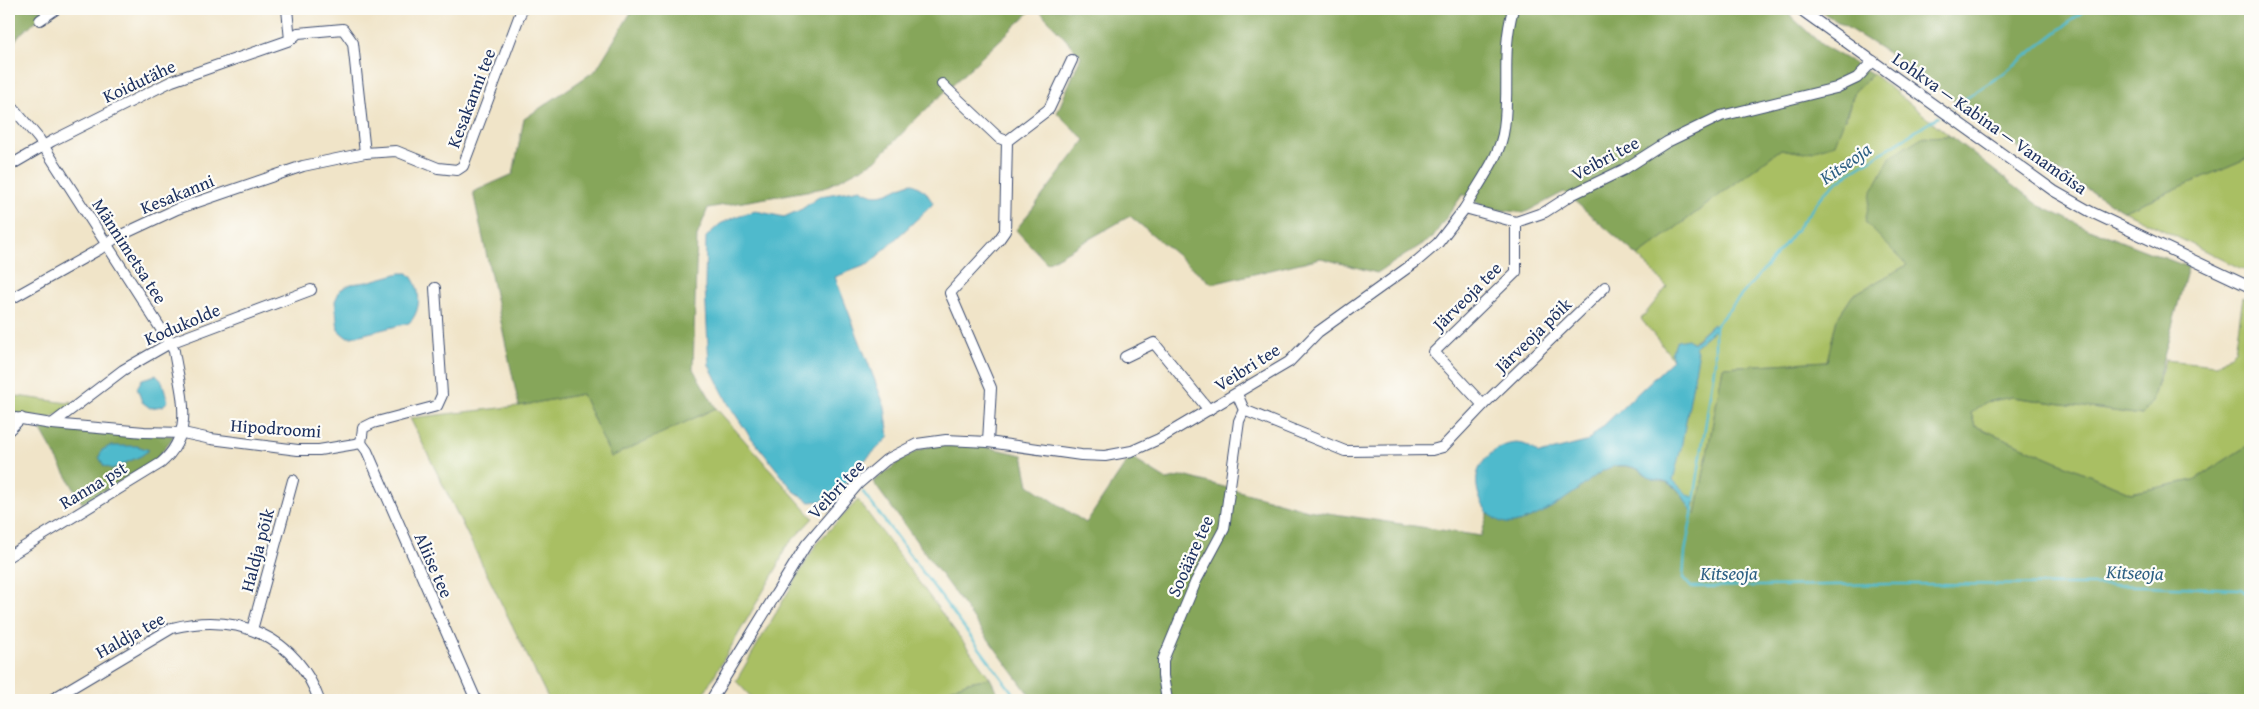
<svg xmlns="http://www.w3.org/2000/svg" width="2259" height="709" font-family="'Gentium Book Plus',serif">
	<rect width="100%" height="100%" fill="#fdfcf7"/>
	<filter id="ink" filterUnits="userSpaceOnUse"><feTurbulence type="fractalNoise" baseFrequency=".02" numOctaves="2"/><feDisplacementMap in="SourceGraphic" scale="10" xChannelSelector="R" yChannelSelector="G"/><feConvolveMatrix kernelMatrix="1 2 1 2 8 2 1 2 1" color-interpolation-filters="sRGB"/></filter>
	<filter id="wash" filterUnits="userSpaceOnUse"><feTurbulence type="fractalNoise" baseFrequency=".0096" numOctaves="4" result="noise"/><feDisplacementMap in="SourceGraphic" scale="20" xChannelSelector="R" yChannelSelector="G"/><feGaussianBlur stdDeviation="1.12" result="paint"/><feColorMatrix in="noise" values="0 0 0 0 0 0 0 0 0 0 0 0 0 0 0 0 0 1.4 0 .05"/><feComposite in="paint" operator="in"/></filter>
	<g filter="url(#wash)">
		<rect width="100%" height="100%" fill="#f0e4c8"/>
		<g fill="#a9bf64" stroke="#627761">
			<polygon points="1873,74 1950,136 1922,137 1907,265 1853,295 1837,319 1827,361 1723,367 1696,515 1692,512 1695,498 1687,495 1673,481 1695,346 1713,324 1673,359 1641,319 1667,287 1638,256 1781,149 1805,153 1845,120 1855,91"/>
			<polygon points="2250,157 2250,273 2124,211"/>
			<polygon points="2243,297 2250,300 2250,444 2194,480 2131,493 1975,426 1971,413 1986,402 2012,397 2142,415 2152,400 2165,360 2217,365 2235,351"/>
			<polygon points="582,394 611,456 716,408 813,518 785,548 778,566 700,700 549,700 410,418 519,406"/>
			<polygon points="9,395 68,403 71,401 73,405 50,418 9,413"/>
			<polygon points="858,500 990,678 968,682 922,700 754,700 736,681 817,543"/>
		</g>
		<g fill="#86a65a" stroke="#506a5c">
			<polygon points="9,9 45,9 47,12 19,35 9,50"/>
			<polygon points="633,9 1033,9 918,117 875,161 824,188 708,208 697,236 693,369 716,408 611,457 582,394 519,406 473,192 513,174 524,119 596,70"/>
			<polygon points="1038,9 1783,9 1822,45 1873,74 1855,91 1835,144 1805,153 1781,149 1638,256 1564,192 1524,213 1486,208 1463,194 1432,238 1377,273 1321,258 1212,284 1130,216 1047,263 1016,230 1085,140 1057,113 1081,56"/>
			<polygon points="1817,9 2250,9 2250,157 2124,211 2004,139 1906,64"/>
			<path d="M 1950,136 L 2040,206 L 2084,227 L 2188,267 L 2152,401 L 2142,415 L 2012,397 L 1986,402 L 1971,413 L 1975,426 L 2131,493 L 2194,480 L 2250,444 L 2250,700 L 1033,700 L 873,482 C 887,472 902,458 917,451 C 951,436 989,448 1023,455 L 1029,485 L 1086,523 L 1130,457 L 1167,480 L 1184,476 L 1308,510 L 1481,536 L 1488,513 L 1498,519 L 1576,491 L 1596,473 L 1613,466 L 1626,466 L 1640,469 L 1651,478 L 1669,483 L 1678,490 L 1696,515 L 1723,367 L 1827,361 L 1837,319 L 1853,295 L 1907,265 L 1865,222 L 1871,193 L 1891,156 L 1922,137 Z"/>
			<polygon points="56,426 174,436 154,462 82,503 39,427"/>
			<polygon points="990,678 1001,700 922,700 968,682"/>
		</g>
		<g fill="#50bacc" stroke="#367495">
			<path d="M 912,183 L 925,191 L 933,203 L 931,206 L 869,264 L 835,277 L 885,407 L 889,437 L 863,462 L 851,481 L 843,484 L 822,501 L 810,502 L 794,491 L 749,435 L 729,405 L 709,365 L 705,287 L 706,237 L 720,224 L 740,215 L 756,211 L 784,217 L 802,209 L 820,196 L 861,189 C 882,204 895,186 912,183 Z"/>
			<path d="M 400,273 L 408,273 C 422,286 422,311 409,323 L 352,337 L 346,337 L 338,330 L 335,301 L 340,290 L 351,284 L 367,282 Z"/>
			<path d="M 1713,324 L 1715,329 L 1695,346 L 1698,356 L 1681,448 L 1673,480 L 1687,494 L 1695,498 L 1692,512 C 1686,502 1680,488 1669,483 C 1663,479 1656,481 1650,478 C 1646,476 1643,471 1638,469 C 1609,457 1595,478 1575,492 C 1556,505 1537,518 1514,523 C 1489,527 1474,496 1477,476 C 1480,457 1505,439 1523,444 C 1528,445 1535,451 1539,454 L 1586,442 L 1673,360 L 1671,353 L 1677,341 L 1688,339 L 1693,343 Z"/>
			<polygon points="156,375 162,381 168,401 163,406 150,408 142,402 137,388 142,379"/>
			<polygon points="110,446 137,446 149,450 141,456 112,469 104,466 99,457 102,450"/>
		</g>
		<g fill="none" stroke-linecap="round" stroke-linejoin="round">
			<g stroke="#50bacc" stroke-width="2.5">
				<polyline points="1953,107 2004,73 2086,9"/>
				<polyline points="863,492 1018,700"/>
				<polyline points="1694,501 1715,362 1715,326 1782,248 1826,191 1848,174 1938,117"/>
				<polyline points="1693,509 1685,552 1683,578 1691,587 1891,584 2110,585 2241,589 2250,596"/>
			</g>
		</g>
	</g>
	<g filter="url(#ink)">
		<g fill="none" stroke-linecap="round" stroke-linejoin="round">
			<defs>
				<g id="minor">
					<polyline points="287,9 290,40"/>
					<polyline points="1800,9 2054,191 2091,212 2250,287"/>
					<polyline points="40,20 56,9"/>
					<polyline points="942,84 999,138 1007,141"/>
					<path d="M 9,103 L 39,139 L 170,343 L 174,351 C 180,392 197,432 161,463 L 9,556"/>
					<polyline points="9,166 52,141 172,81 290,40 298,33 343,29 353,43 365,153"/>
					<path d="M 1465,208 C 1478,184 1501,156 1504,128 C 1510,86 1501,53 1513,9"/>
					<polyline points="9,300 98,250 117,237 177,209 303,166 365,153 396,151 438,168 457,170 463,166 522,9"/>
					<polyline points="1125,357 1154,343 1209,410"/>
					<polyline points="1483,405 1605,287"/>
					<polyline points="1244,410 1345,451 1432,450 1443,447 1483,405 1434,352 1516,272 1516,222"/>
					<polyline points="9,417 52,424 144,432 183,433 211,439 298,450 319,450 361,443"/>
					<polyline points="52,424 123,370 170,343 311,290"/>
					<polyline points="9,430 21,418"/>
					<polyline points="988,442 991,388 950,293 998,241 1005,231 1007,141 1049,109 1072,60"/>
					<polyline points="361,443 367,451 476,700"/>
					<polyline points="361,443 363,428 373,423 437,406 442,395 435,288"/>
					<polyline points="252,630 293,480"/>
					<path d="M 51,700 L 172,628 C 237,612 296,636 319,700"/>
					<polyline points="711,700 806,545 858,484 886,460 917,444 946,440 988,442 1081,455 1105,456 1132,451 1159,439 1289,362 1318,332 1417,261 1438,243 1465,208 1516,222 1545,212 1573,194 1623,170 1667,142 1721,116 1836,88 1857,78 1873,61"/>
					<polyline points="1167,700 1163,676 1163,660 1196,581 1224,529 1239,421 1244,410 1237,394"/>
				</g>
			</defs>
			<use href="#minor" stroke="#3b4a6e" stroke-width="12"/>
			<use href="#minor" stroke="#fff" stroke-width="10"/>
		</g>
	</g>
	<g text-anchor="middle" dominant-baseline="central" stroke-width="4.5" stroke-linejoin="round" paint-order="stroke">
		<g font-size="18" fill="#1b2f5e" stroke="#fdfcf7">
			<text transform="translate(139 81) rotate(-25)">Koidutähe</text>
			<text transform="translate(471 98) rotate(-69)">Kesakanni tee</text>
			<text transform="translate(1990 123) rotate(35)">Lohkva — Kabina — Vanamõisa</text>
			<text transform="translate(1605 158) rotate(-28)">Veibri tee</text>
			<text transform="translate(177 194) rotate(-22)">Kesakanni</text>
			<text transform="translate(130 251) rotate(57)">Männimetsa tee</text>
			<text transform="translate(1467 296) rotate(-45)">Järveoja tee</text>
			<text transform="translate(182 324) rotate(-23)">Kodukolde</text>
			<text transform="translate(1533 335) rotate(-44)">Järveoja põik</text>
			<text transform="translate(1247 367) rotate(-32)">Veibri tee</text>
			<text transform="translate(276 428) rotate(4)">Hipodroomi</text>
			<text transform="translate(93 485) rotate(-31)">Ranna pst</text>
			<text transform="translate(836 489) rotate(-47)">Veibri tee</text>
			<text transform="translate(257 550) rotate(-75)">Haldja põik</text>
			<text transform="translate(1190 556) rotate(-66)">Sooääre tee</text>
			<text transform="translate(434 565) rotate(66)">Aliise tee</text>
			<text transform="translate(130 635) rotate(-29)">Haldja tee</text>
		</g>
		<g font-size="19" font-style="italic" fill="#2e6084" stroke="#fdfcf7">
			<text transform="translate(1845 163) rotate(-35)">Kitseoja</text>
			<text transform="translate(2135 572) rotate(2)">Kitseoja</text>
			<text x="1729" y="573">Kitseoja</text>
		</g>
	</g>
	<rect width="2259" height="709" fill="none" stroke="#fdfcf7" stroke-width="30"/>
</svg>
